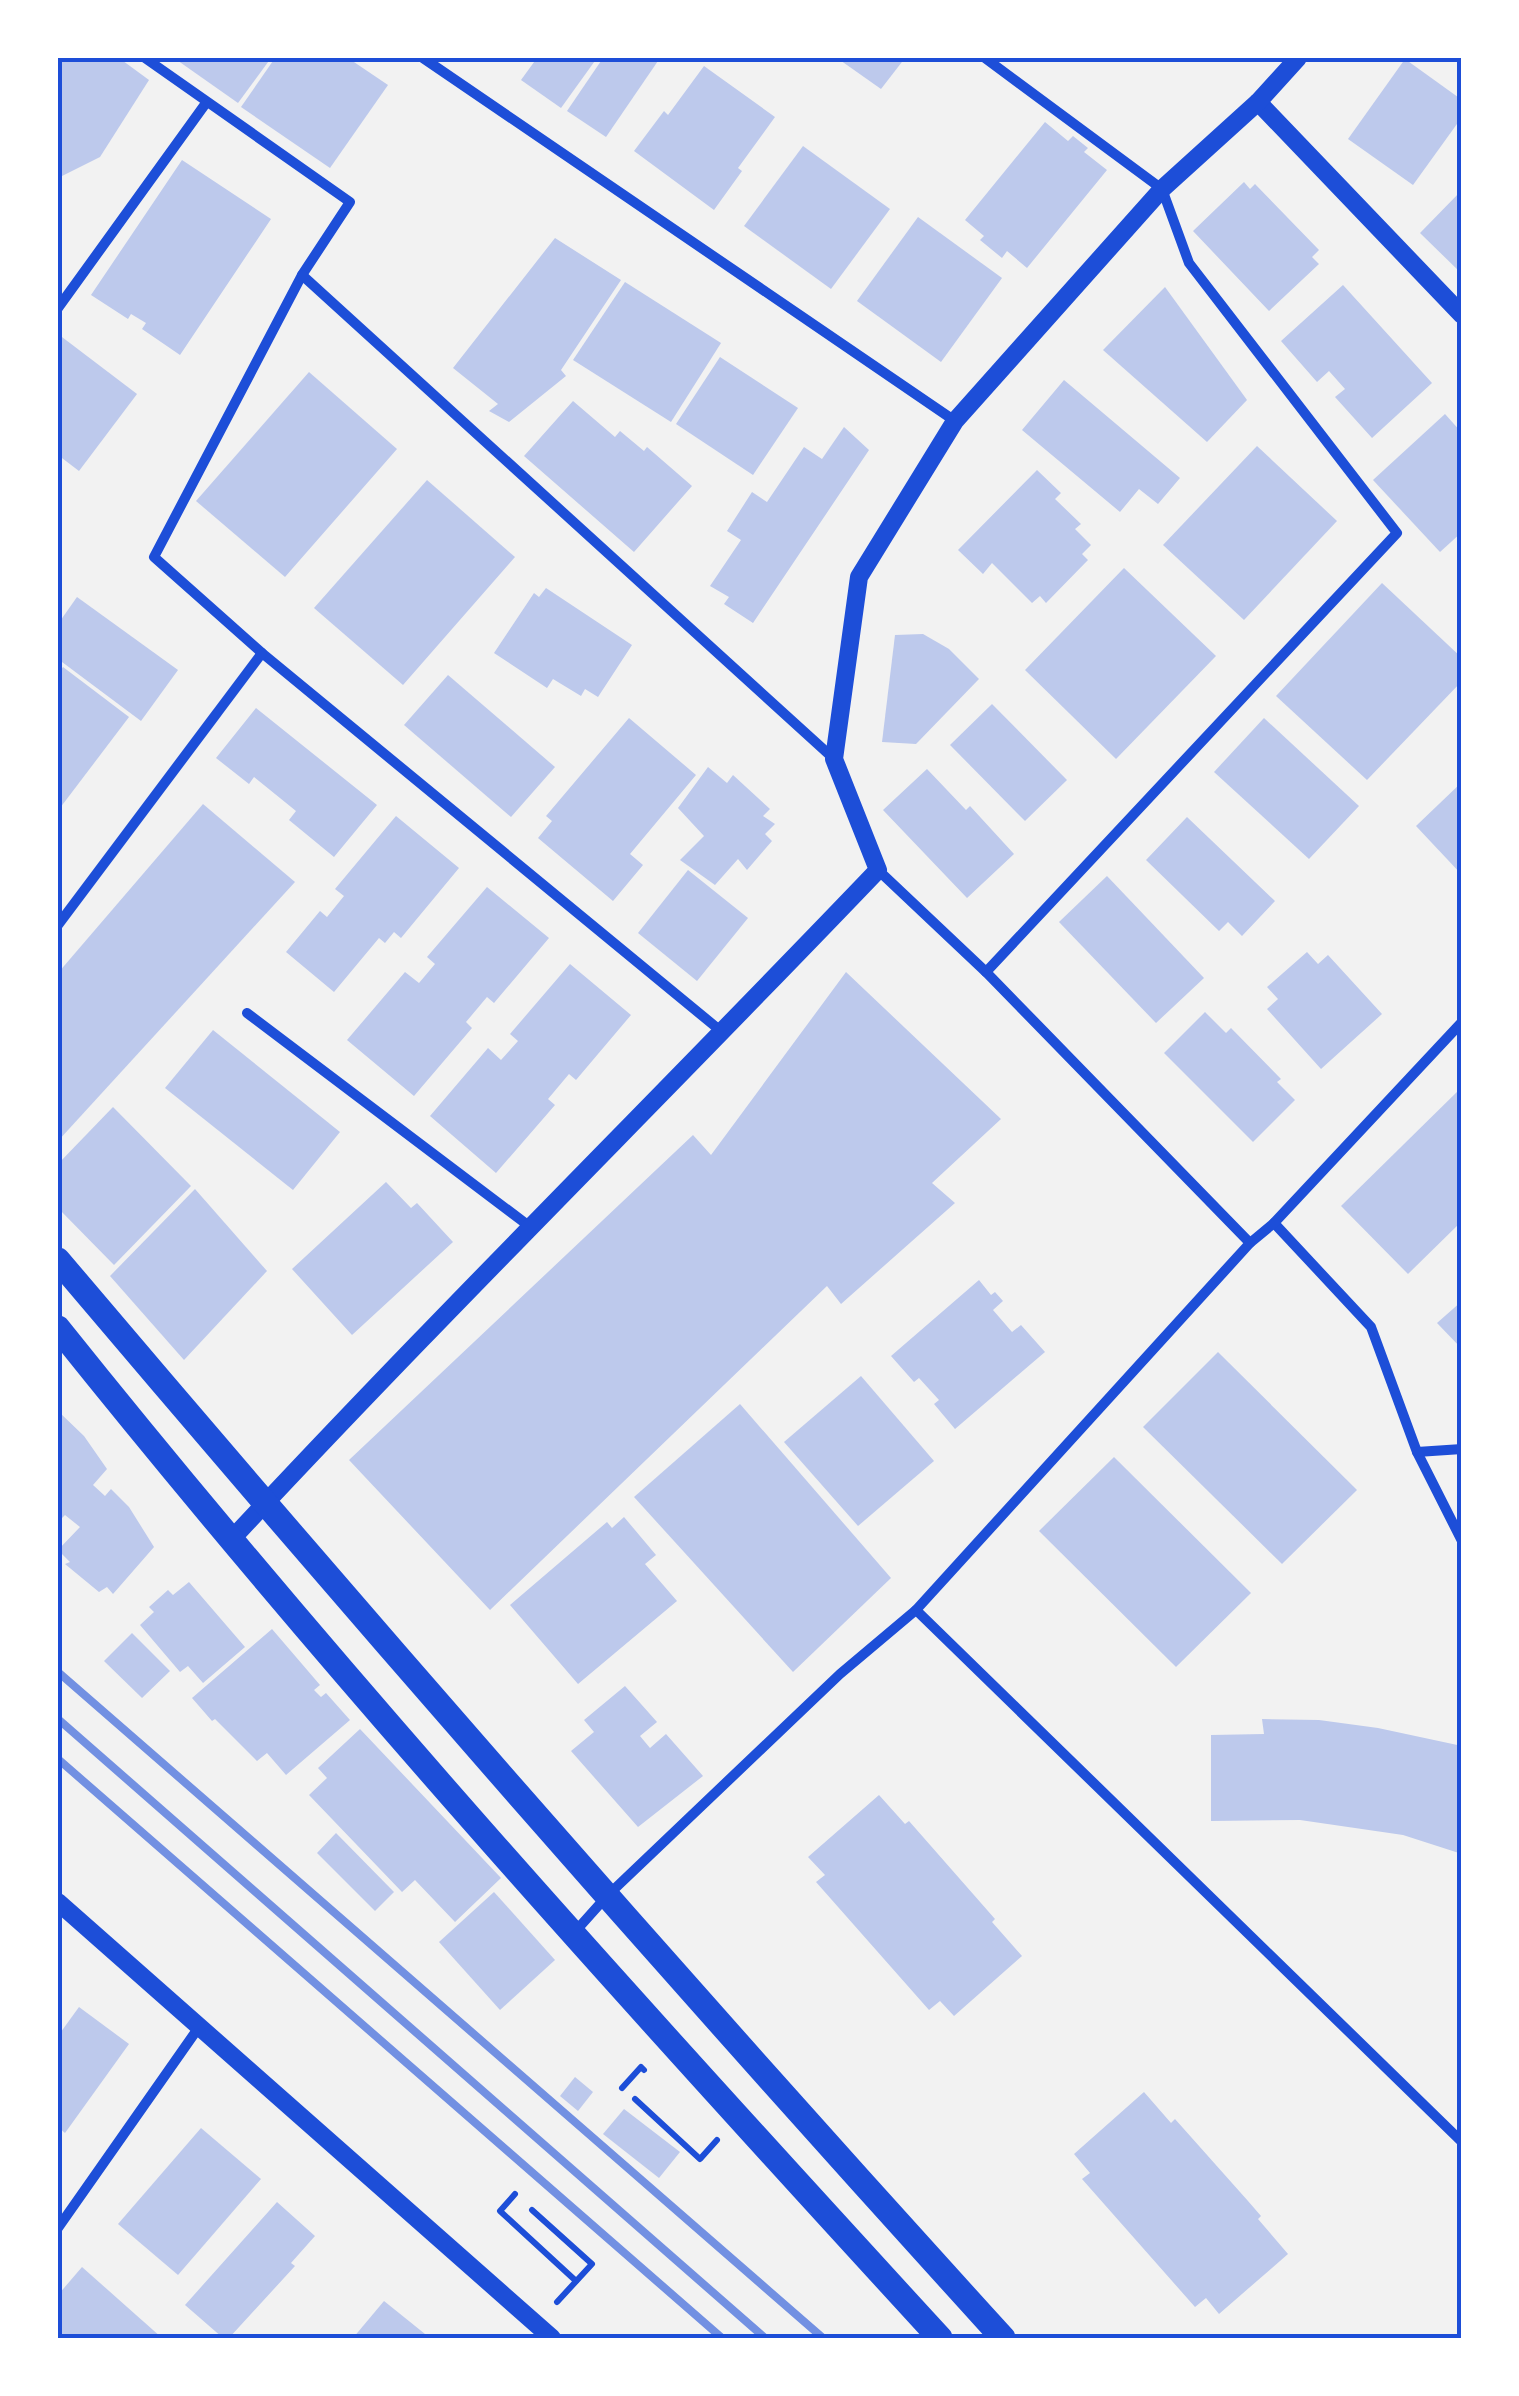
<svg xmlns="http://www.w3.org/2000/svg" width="1519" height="2396" font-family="Poppins,sans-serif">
	<rect width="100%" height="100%" fill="#f2f2f2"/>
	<g fill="#bdc9ec">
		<polygon points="58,58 119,58 149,80 100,157 58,178"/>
		<polygon points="174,58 271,58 238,103"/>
		<polygon points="275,58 348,58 388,85 330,168 241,107"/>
		<polygon points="537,58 597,58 561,108 521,80"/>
		<polygon points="603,58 660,58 606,137 567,111"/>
		<polygon points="837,58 905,58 881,89"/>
		<polygon points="1405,59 1462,100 1462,117 1413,185 1348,139"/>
		<polygon points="704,66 775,117 738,168 742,171 714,210 634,151 664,111 668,115"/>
		<polygon points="1045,122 1068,141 1073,136 1088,148 1084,152 1107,170 1027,268 1007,251 1002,258 980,240 984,236 965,220"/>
		<polygon points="803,146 890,209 831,289 744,226"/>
		<polygon points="182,160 271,219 180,355 142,329 146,323 131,314 128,319 91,295"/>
		<polygon points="1244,182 1250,189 1255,184 1319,250 1312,257 1319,264 1269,311 1193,231"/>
		<polygon points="1462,190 1462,274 1420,233"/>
		<polygon points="918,217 1002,278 941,362 857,301"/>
		<polygon points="555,238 621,280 561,370 566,376 509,422 489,411 498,404 453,368"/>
		<polygon points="625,282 721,343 671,422 573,360"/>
		<polygon points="1343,285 1432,383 1372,438 1335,397 1345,389 1329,371 1317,382 1281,341"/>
		<polygon points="1165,287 1247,400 1207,442 1103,350"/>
		<polygon points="58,334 137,394 79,471 58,455"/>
		<polygon points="720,357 798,408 753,475 676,424"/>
		<polygon points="309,372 397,449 285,577 196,501"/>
		<polygon points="1064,380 1180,478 1158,504 1139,489 1120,512 1022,430"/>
		<polygon points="573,401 615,437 620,431 644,451 647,447 692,486 634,552 524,456"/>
		<polygon points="1445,414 1462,433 1462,532 1440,552 1373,480"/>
		<polygon points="844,427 869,450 753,623 724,604 729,597 710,586 741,540 727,531 752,492 767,502 804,447 822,459"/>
		<polygon points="1257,446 1337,521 1244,620 1163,545"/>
		<polygon points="1037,470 1061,493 1055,499 1081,524 1075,529 1091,545 1082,554 1088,560 1046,603 1040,596 1032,603 992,563 983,574 958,550"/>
		<polygon points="427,480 515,557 403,685 314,608"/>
		<polygon points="1124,568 1216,656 1116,759 1025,670"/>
		<polygon points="1382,583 1462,658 1462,681 1367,780 1276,696"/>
		<polygon points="546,588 632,645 598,697 585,689 581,696 553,679 547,688 494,653 534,593 539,597"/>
		<polygon points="77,597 178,670 141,721 58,659 58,624"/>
		<polygon points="923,634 949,649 979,679 916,744 882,742 895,635"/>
		<polygon points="63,667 129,717 60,808 58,674"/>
		<polygon points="448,675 555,767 511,817 404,725"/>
		<polygon points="992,704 1067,780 1025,821 950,745"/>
		<polygon points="256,708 377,805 334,857 289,820 296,811 254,777 249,784 216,758"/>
		<polygon points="629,718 696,775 630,854 643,865 613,901 538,838 552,821 546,816"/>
		<polygon points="1264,718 1359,806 1309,859 1214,772"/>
		<polygon points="708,767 727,783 733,775 770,809 763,816 775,824 765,834 772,841 747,870 738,859 715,885 680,860 704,836 678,808"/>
		<polygon points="927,769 966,810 970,806 1014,854 967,898 883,810"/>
		<polygon points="1462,782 1462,875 1416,826"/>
		<polygon points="203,804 295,882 58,1141 58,973"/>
		<polygon points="396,816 459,868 401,938 394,932 385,943 379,938 334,992 286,952 320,911 327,917 344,896 335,889"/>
		<polygon points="1187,817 1275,901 1242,936 1228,922 1219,931 1146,860"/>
		<polygon points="688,870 748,918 697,981 638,933"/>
		<polygon points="1107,876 1204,978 1156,1023 1059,922"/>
		<polygon points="487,887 549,938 494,1003 487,997 466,1022 472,1028 414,1096 347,1040 405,972 419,983 435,964 427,957"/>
		<polygon points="1307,952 1318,964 1328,955 1382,1014 1321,1069 1267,1009 1278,999 1267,987"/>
		<polygon points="570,964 631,1015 576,1080 569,1074 548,1099 555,1105 496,1173 430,1116 488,1048 501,1060 518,1041 510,1034"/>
		<polygon points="846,972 1001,1119 932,1183 955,1203 841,1304 827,1286 490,1610 349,1460 693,1135 711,1155"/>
		<polygon points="1205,1012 1226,1033 1231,1028 1281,1079 1277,1082 1295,1100 1253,1142 1164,1053"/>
		<polygon points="213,1030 340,1132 293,1190 165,1088"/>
		<polygon points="1462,1087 1462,1221 1408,1274 1341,1206"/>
		<polygon points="113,1107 191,1186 114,1265 58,1208 58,1164"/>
		<polygon points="386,1182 411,1208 417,1203 453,1242 352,1335 292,1269"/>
		<polygon points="195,1189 267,1271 184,1360 110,1276"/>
		<polygon points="979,1280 991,1295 995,1292 1003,1301 993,1310 1012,1332 1021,1325 1045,1352 955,1429 934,1404 939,1400 919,1378 914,1382 891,1356"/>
		<polygon points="1462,1301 1462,1349 1437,1323"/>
		<polygon points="1218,1352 1357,1490 1282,1564 1143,1427"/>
		<polygon points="861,1376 934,1461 858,1526 784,1442"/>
		<polygon points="740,1404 891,1578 793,1672 634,1497"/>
		<polygon points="59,1412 84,1436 107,1469 93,1485 105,1496 111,1489 129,1507 154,1547 113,1594 107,1587 99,1592 65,1564 70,1562 58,1550 80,1527 65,1515 58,1522"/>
		<polygon points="1114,1457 1251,1593 1176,1667 1039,1531"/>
		<polygon points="624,1517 656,1555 645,1564 677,1601 578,1684 510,1605 607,1522 612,1528"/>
		<polygon points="189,1582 245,1647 203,1683 188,1666 180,1672 140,1625 154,1612 149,1607 168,1590 173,1595"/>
		<polygon points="272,1629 320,1685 314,1690 321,1697 326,1693 350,1720 286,1775 267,1753 257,1761 215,1719 212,1721 192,1698"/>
		<polygon points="132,1633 170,1671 142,1698 104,1661"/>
		<polygon points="625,1686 657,1722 640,1736 650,1748 666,1734 703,1776 638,1827 571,1751 594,1732 584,1720"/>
		<polygon points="1262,1719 1319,1720 1378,1728 1462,1746 1462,1854 1403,1835 1300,1820 1211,1821 1211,1735 1264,1734"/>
		<polygon points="360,1729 501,1878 455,1922 415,1880 402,1892 309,1795 327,1778 318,1768"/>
		<polygon points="879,1795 905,1824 909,1821 995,1919 992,1922 1022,1956 954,2016 940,2001 929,2010 816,1882 825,1875 808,1857"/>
		<polygon points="336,1833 394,1892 375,1911 317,1853"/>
		<polygon points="494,1892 555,1960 500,2010 439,1942"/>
		<polygon points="79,2007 129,2044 65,2133 58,2127 58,2036"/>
		<polygon points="575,2077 593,2092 578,2111 560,2096"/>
		<polygon points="1144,2092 1171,2123 1175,2119 1248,2201 1261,2216 1258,2219 1288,2254 1219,2314 1206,2298 1195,2307 1082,2179 1090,2173 1074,2154"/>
		<polygon points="624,2109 680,2152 659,2178 603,2134"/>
		<polygon points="201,2128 261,2179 178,2275 118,2224"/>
		<polygon points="277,2202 315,2236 291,2263 295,2266 229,2338 223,2338 185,2305"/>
		<polygon points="82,2267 162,2338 58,2338 58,2295"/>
		<polygon points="384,2301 430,2338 353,2338"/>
	</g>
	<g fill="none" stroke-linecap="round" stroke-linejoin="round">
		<g stroke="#1d4ed8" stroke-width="6">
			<polyline points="622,2088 641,2067 644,2070"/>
			<polyline points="635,2099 700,2159 717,2140"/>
			<polyline points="515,2194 500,2211 576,2281"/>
			<polyline points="532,2210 592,2264 557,2302"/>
		</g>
		<g stroke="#1d4ed8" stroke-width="10">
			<polyline points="145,58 350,202 302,275 154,557 262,653 722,1032"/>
			<polyline points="423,58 955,421"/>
			<polyline points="985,58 1162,189 1189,263 1397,533 986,972"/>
			<polyline points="302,275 833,758"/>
			<polyline points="58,308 206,103"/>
			<polyline points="878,870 986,972 1250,1243"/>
			<polyline points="58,925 262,653"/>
			<polyline points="247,1013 529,1226"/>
			<polyline points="1274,1223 1371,1327 1417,1452 1462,1541"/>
			<polyline points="1417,1452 1462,1449"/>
			<polyline points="916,1610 1462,2142"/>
			<polyline points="573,1934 607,1896 840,1674 916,1610 1250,1243 1274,1223 1462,1022"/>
			<polyline points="58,2228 199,2027"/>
		</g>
		<g stroke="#1d4ed8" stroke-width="18">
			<polyline points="1258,102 1462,315"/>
			<path d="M 230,1541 C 442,1313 663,1095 878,870 L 834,759 L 859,577 L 955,421 L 1162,189 L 1258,102 L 1298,58"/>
			<polyline points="58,1902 552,2338"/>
		</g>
		<g stroke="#1d4ed8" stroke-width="25">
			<path d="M 58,1260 C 367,1625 682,1985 1003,2338"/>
			<path d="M 58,1328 C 337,1677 638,2009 940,2338"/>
		</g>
		<g stroke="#7290e2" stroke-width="8">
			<polyline points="58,1672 823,2338"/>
			<polyline points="58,1719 765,2338"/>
			<polyline points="58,1759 722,2338"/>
		</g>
	</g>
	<rect width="1519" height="2396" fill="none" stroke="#ffffff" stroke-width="120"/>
	<rect x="60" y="60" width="1399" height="2276" fill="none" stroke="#1d4ed8" stroke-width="4"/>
</svg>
